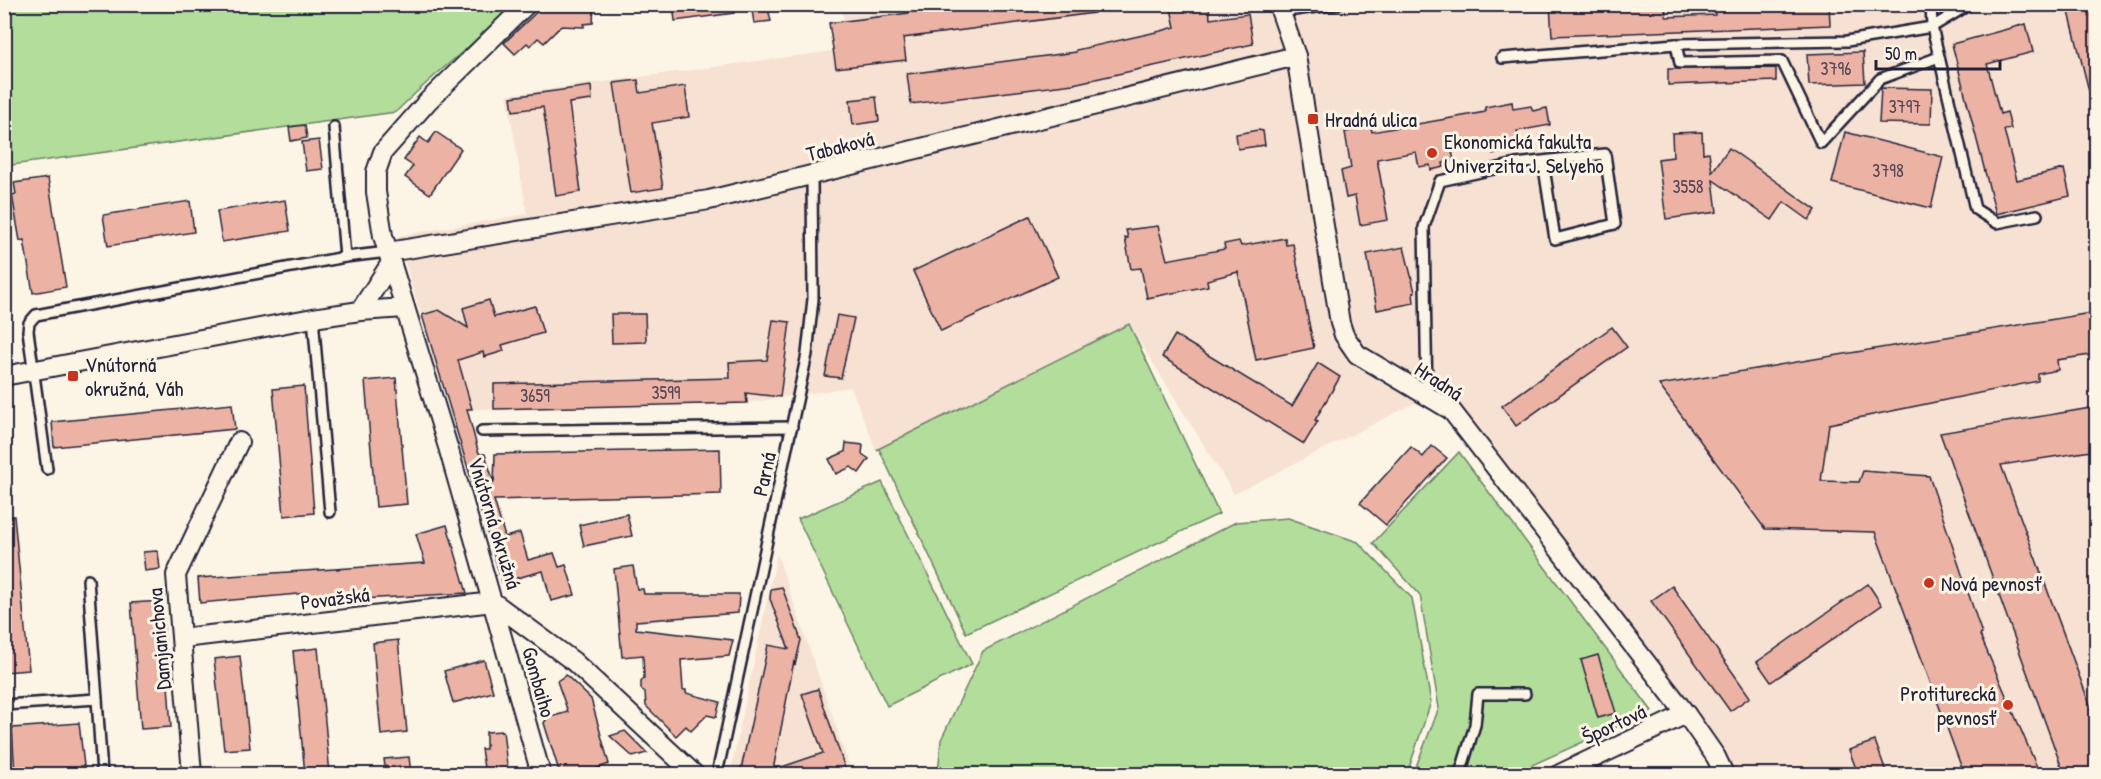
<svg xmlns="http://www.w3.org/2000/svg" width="2101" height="779" font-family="'Patrick Hand',sans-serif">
	<rect width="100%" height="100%" fill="#fcf5e5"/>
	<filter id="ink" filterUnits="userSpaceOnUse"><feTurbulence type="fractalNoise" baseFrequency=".0167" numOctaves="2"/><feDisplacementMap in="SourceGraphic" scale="12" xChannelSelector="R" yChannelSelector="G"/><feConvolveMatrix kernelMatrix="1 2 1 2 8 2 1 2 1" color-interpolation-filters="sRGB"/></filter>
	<g filter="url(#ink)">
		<g fill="#f7e1d2">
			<polygon points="841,5 2096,5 2096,774 1724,774 1451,410 1427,397 1234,494 1129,324 876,450 851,387 746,403 450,410 397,236 527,214 507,95 833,51 829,23 844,21"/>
			<polygon points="777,554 852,774 730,774"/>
		</g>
		<g fill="#b3dd9a" stroke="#6a806a" stroke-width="1.5">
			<path d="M 4,5 L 515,5 C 477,42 433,74 396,112 L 5,166 Z"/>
			<polygon points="1129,324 1219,514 966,633 879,449 876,450"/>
			<polygon points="1459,452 1652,711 1512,774 1413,774 1439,708 1420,595 1373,543"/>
			<polygon points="882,482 972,664 887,706 798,519"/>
			<polygon points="1288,518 1358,542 1412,598 1431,702 1407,774 938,774 941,740 983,651 1236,522"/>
		</g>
		<g fill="#ecb3a5" stroke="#22223b" stroke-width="1.5">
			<polygon points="545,4 594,4 593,23 584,24 584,27 561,26 544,43 538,38 530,46 527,43 515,54 504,43"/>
			<polygon points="673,4 734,4 734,13 675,21"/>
			<polygon points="751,4 767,4 771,21 754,23"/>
			<polygon points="908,4 1094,4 1094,13 903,38 906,60 836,68 829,23 909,13"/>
			<polygon points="1170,4 1209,4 1210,19 1248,14 1253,44 1073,84 911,104 907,74 1076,52 1076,50 1161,31 1175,27"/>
			<polygon points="1665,4 1666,17 1715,15 1714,4 1829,4 1830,25 1552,36 1550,5"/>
			<polygon points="2067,4 2094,4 2097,14 2097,103 2092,103"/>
			<polygon points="2026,24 2033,52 1987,64 2000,114 2007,112 2011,129 2004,130 2017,180 2064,169 2070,196 1996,214 1952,44"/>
			<polygon points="1863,52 1865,83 1809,85 1807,54"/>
			<polygon points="1776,68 1776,81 1668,85 1668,69"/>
			<polygon points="638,80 640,93 685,86 689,117 652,123 663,188 631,193 614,83"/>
			<polygon points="591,86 592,100 569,103 581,192 556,196 543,107 513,111 511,97"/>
			<polygon points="1881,88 1932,89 1931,124 1879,123"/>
			<polygon points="876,97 879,121 853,125 850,100"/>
			<polygon points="1512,102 1513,109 1531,106 1533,111 1547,108 1550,125 1517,131 1520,149 1493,154 1491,139 1451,146 1454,161 1443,163 1444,167 1431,170 1430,165 1419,167 1416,152 1377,159 1388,220 1360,225 1355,196 1346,198 1341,171 1351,168 1345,132 1371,127 1372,132 1446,119 1485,112 1485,107"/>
			<polygon points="305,125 307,138 291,141 289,127"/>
			<polygon points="1258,130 1263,131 1265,145 1238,149 1236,134"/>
			<polygon points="436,132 461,149 430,194 405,177 413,166 404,160 420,137 428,143"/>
			<polygon points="1702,132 1703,153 1709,152 1712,172 1729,148 1816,210 1809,220 1784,202 1772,220 1713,180 1717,212 1666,219 1658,159 1673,157 1672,133"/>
			<polygon points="1845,132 1943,157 1931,208 1832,183"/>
			<polygon points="319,140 323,169 306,171 302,142"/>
			<polygon points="48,178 66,287 33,293 24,240 20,241 12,195 16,194 14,183"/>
			<polygon points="285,200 290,231 222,242 217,211"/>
			<polygon points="190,201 194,232 108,246 103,215"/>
			<polygon points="1030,216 1058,277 941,331 913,271"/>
			<polygon points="1158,226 1167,260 1225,249 1224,244 1239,241 1241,246 1285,238 1286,245 1293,244 1314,348 1256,360 1238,272 1207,280 1208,286 1147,298 1141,268 1131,269 1125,238 1128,238 1126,230"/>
			<polygon points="1404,247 1415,292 1413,293 1414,303 1377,310 1367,254"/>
			<polygon points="489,300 494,317 535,306 543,333 502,345 504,351 484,357 483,352 458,360 472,409 467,409 478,451 480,454 485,454 494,483 495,454 720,449 721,494 494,500 505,537 520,533 528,560 554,553 559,567 566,565 575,595 551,601 543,571 502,582 422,315 439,310 468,328 463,308"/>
			<polygon points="2097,312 2097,354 2057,360 2058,370 2038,374 2038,381 1829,424 1821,481 1859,482 1863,471 1929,476 1982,634 1980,635 2040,774 1964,774 1875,532 1765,529 1659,385"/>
			<polygon points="611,314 645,314 646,342 612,343"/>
			<polygon points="837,315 854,318 841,378 825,376"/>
			<polygon points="773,320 790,322 780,397 746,393 747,403 494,409 494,384 730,378 729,362 767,360"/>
			<polygon points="1612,327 1627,347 1516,426 1502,406"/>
			<polygon points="1175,335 1292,406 1318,363 1340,377 1315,420 1318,421 1304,444 1162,357"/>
			<polygon points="396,378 407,504 376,507 365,381"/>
			<polygon points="304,386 314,513 284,516 273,389"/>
			<polygon points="232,404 235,429 54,447 52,422"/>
			<polygon points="2097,407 2097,450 2001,465 2097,724 2097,774 2064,774 1940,433"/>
			<polygon points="846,443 863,445 862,454 869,459 859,473 851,467 836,474 829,459 845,452"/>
			<polygon points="1432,446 1447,458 1386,525 1360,503 1411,447 1423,457"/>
			<polygon points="627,514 632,536 584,546 579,525"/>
			<polygon points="4,516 14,516 29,670 4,672"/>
			<polygon points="447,525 467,593 308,602 308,593 200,603 198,578 425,563 416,534"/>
			<polygon points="156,551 158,552 160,569 145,571 143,552"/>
			<polygon points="633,566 637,589 643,589 644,594 739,594 738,613 636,621 636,629 733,640 729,656 681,660 683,690 686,690 686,693 720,702 716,717 707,715 691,731 686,726 676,736 646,706 645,692 641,689 641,682 644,678 643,655 622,657 614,569"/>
			<polygon points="1868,584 1882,605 1771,682 1757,662"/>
			<polygon points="1672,586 1750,697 1730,711 1651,601"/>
			<polygon points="782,587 801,640 795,665 794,661 773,770 823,753 802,694 818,689 847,774 740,774 768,645 789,649 770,599 771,589"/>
			<polygon points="162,601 171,727 141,729 131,603"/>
			<polygon points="398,640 407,732 381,735 373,643"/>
			<polygon points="318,648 330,774 305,774 293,651"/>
			<polygon points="1598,655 1616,713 1598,718 1581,660"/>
			<polygon points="240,656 250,748 224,750 214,659"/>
			<polygon points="484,660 493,692 453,703 444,671"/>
			<polygon points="566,675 591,699 609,764 598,768 600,774 560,774 544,723 547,718 568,712 557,681"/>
			<polygon points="79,723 84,766 81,766 82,774 15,774 12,728"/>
			<polygon points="503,731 508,774 485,774 481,749 486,749 486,732"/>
			<polygon points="625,731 647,753 633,757 610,736"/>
			<polygon points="1875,741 1887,774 1858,774 1849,750"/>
			<polygon points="409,757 411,774 386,774 384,759"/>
		</g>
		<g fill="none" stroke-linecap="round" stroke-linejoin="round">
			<defs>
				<g id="service">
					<polyline points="1931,4 1932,27 1975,209 1997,223 2037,215"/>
					<polyline points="1280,12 1338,4"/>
					<polyline points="1676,44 1680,63 1782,61 1821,143 1880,79 1939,57"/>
					<polyline points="1502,58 1676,44 1847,41 1932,27 1970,4"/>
					<polyline points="334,127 345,257"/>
					<polyline points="313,318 330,512"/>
					<polyline points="1427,397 1424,227 1440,181 1516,164 1605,154 1615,224 1555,239 1543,161"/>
					<polyline points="482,431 792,427"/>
					<polyline points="47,469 28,331 29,323 36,315 345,257 388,252"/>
					<polyline points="88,580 97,699"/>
					<polyline points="4,705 97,699 102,774"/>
					<polyline points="717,774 807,354 813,299 812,176"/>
					<polyline points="1460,774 1475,725 1478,694 1525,694"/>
				</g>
				<g id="minor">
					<polyline points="527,4 428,101 383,152 376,172 376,192 383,236 448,447 541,774"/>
					<polyline points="1278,4 1296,56 1340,323 1344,335 1357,354 1451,410 1686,714 1716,757 1724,774"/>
					<polyline points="388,252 709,200 1296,56"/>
					<polyline points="360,311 391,263"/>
					<polyline points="4,376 313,318 360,311 405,308"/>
					<polyline points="493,602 573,661 694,774"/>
					<polyline points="183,638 493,602"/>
					<polyline points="192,774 176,575 239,442"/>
					<polyline points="1560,774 1686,714"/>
				</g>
			</defs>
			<use href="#service" stroke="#22223b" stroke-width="14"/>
			<use href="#minor" stroke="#22223b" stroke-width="22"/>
			<use href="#service" stroke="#fcf5e5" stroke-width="9"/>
			<use href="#minor" stroke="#fcf5e5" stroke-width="18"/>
		</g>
	</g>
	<g fill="#c8321e" stroke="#fcf5e5" stroke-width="2">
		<rect x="1307" y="113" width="12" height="12" rx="3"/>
		<circle cx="1432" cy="153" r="6"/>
		<rect x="67" y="370" width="12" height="12" rx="3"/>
		<circle cx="1929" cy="583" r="6"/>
		<circle cx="2008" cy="705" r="6"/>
	</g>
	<g text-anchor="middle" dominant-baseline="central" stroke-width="6" stroke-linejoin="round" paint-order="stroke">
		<g font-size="18" fill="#544656">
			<text x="1836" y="68">3796</text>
			<text x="1905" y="106">3797</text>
			<text x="1888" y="170">3798</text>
			<text x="1688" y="186">3558</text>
			<text x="666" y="392">3599</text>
			<text x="535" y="395">3659</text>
		</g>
		<g font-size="21" fill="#22223b" stroke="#fcf5e5" text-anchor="start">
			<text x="1325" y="119">Hradná ulica</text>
			<text x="1444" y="141">Ekonomická fakulta<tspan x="1444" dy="24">Univerzita J. Selyeho</tspan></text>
			<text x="85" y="364">Vnútorná<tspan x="85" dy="24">okružná, Váh</tspan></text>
			<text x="1941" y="583">Nová pevnosť</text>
			<text x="1996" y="693" text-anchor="end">Protiturecká<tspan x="1996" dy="24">pevnosť</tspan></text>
		</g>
		<g font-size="21" fill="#22223b" stroke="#fcf5e5">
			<text transform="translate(840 146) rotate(-14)">Tabaková</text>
			<text transform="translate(1439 381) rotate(33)">Hradná</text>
			<text transform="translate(764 474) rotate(-78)">Parná</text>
			<text transform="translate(495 523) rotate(73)">Vnútorná okružná</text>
			<text transform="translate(335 598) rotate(-7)">Považská</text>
			<text transform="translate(159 639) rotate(-95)">Damjanichova</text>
			<text transform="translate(539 682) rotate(74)">Gombaiho</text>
			<text transform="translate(1614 724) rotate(-25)">Športová</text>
		</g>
	</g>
	<rect width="2101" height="779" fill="none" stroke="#fcf5e5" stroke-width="24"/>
	<rect x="12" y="12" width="2077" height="755" fill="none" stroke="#22223b" stroke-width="2" filter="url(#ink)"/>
	<path d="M1876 60v9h124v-9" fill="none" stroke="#22223b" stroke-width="3"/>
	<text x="1885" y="60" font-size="18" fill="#22223b" stroke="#fcf5e5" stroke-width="4.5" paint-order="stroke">50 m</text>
</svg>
